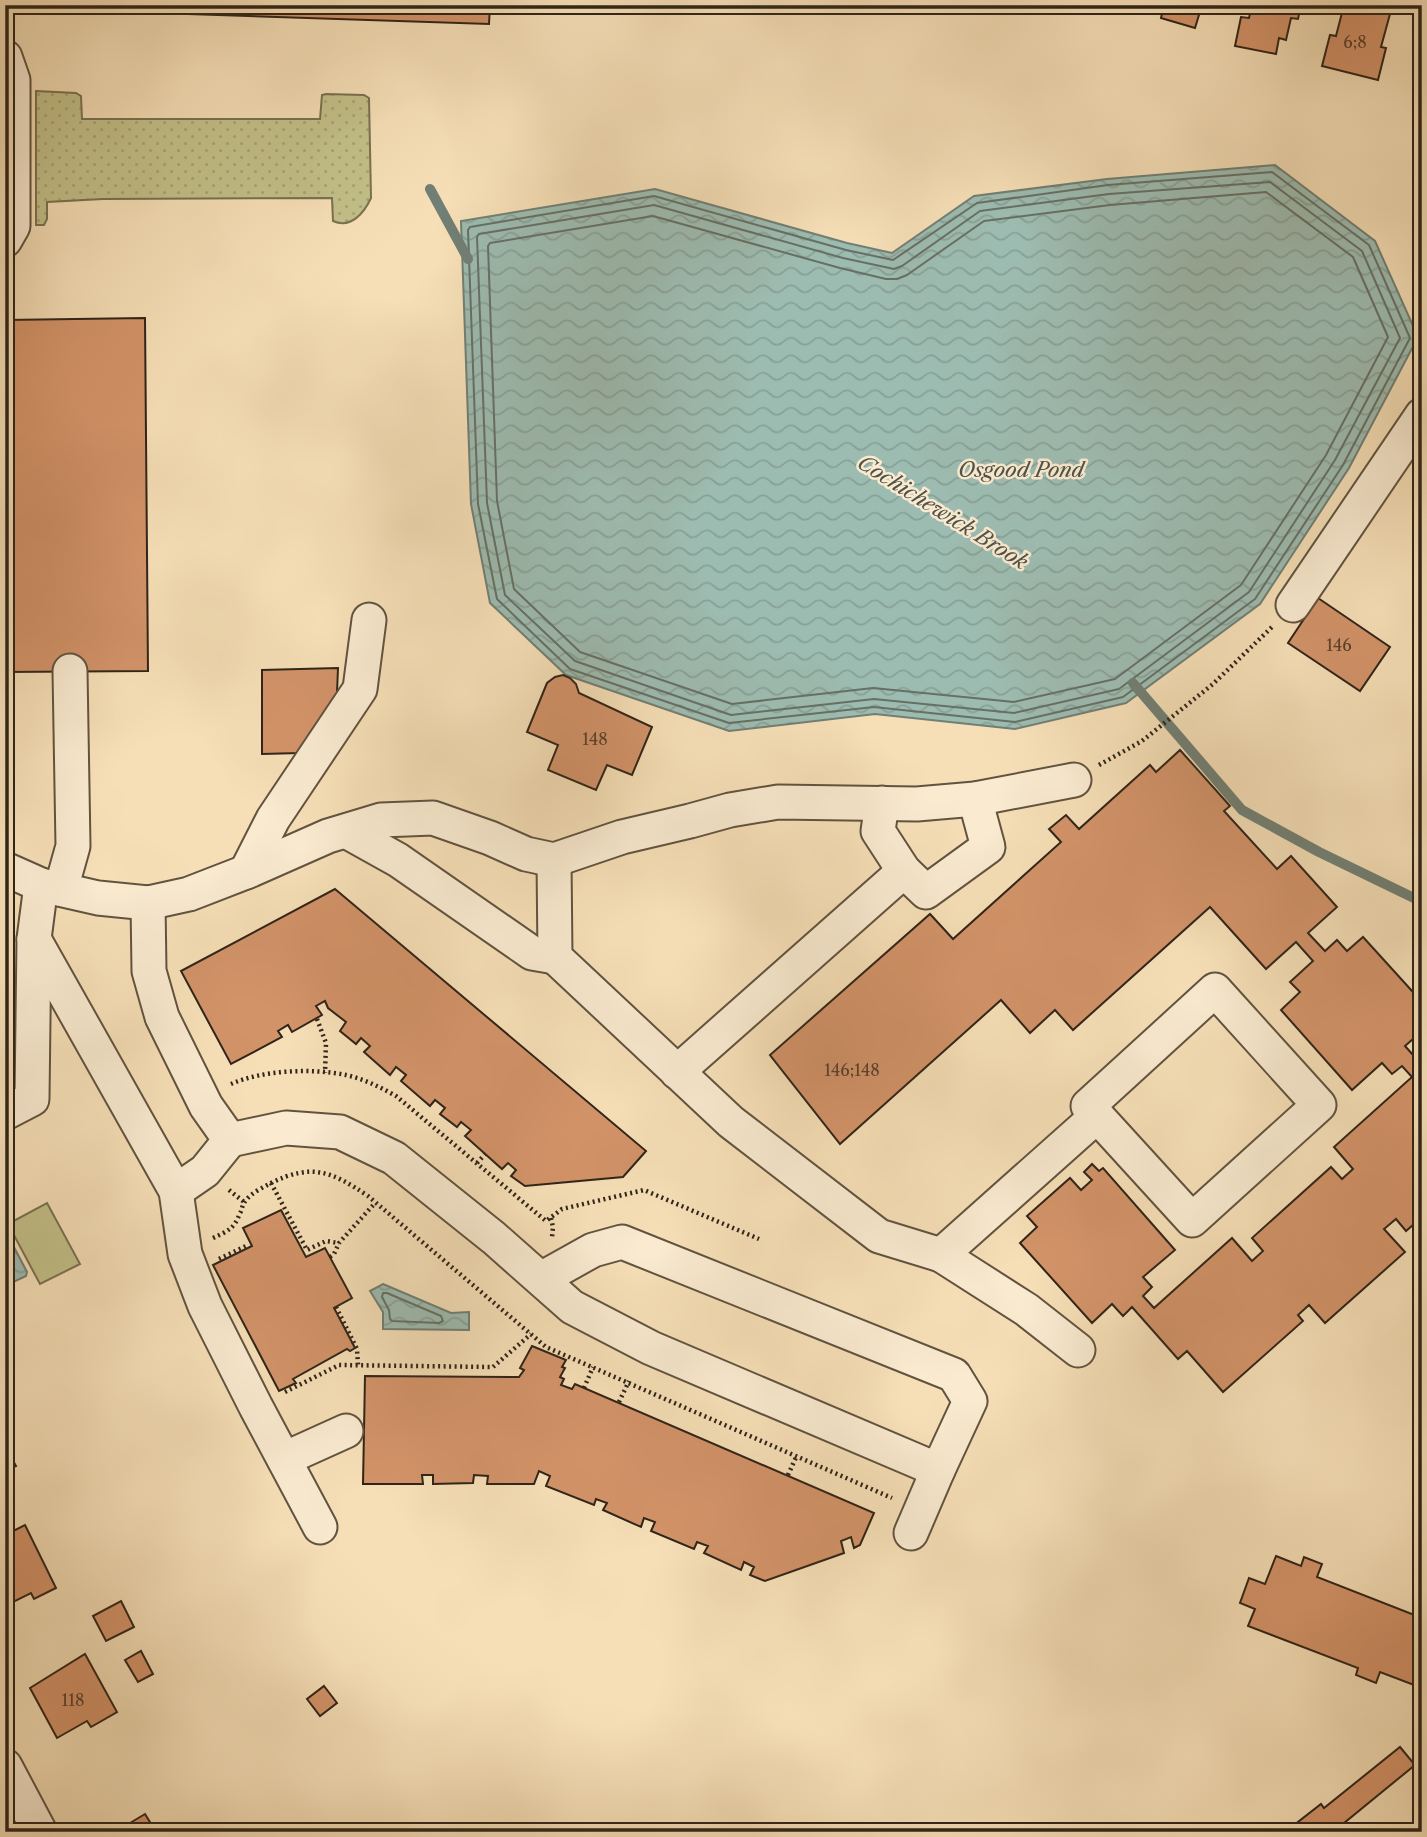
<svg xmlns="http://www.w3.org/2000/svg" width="1427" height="1837" font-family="'Libre Caslon Text',serif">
	<defs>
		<pattern id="grass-dots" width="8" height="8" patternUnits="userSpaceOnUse" patternTransform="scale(1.75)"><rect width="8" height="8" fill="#c3c089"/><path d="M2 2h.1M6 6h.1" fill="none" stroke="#a8a576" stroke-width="1.8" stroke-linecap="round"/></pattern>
		<pattern id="water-waves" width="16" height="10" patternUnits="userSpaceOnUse" patternTransform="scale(1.75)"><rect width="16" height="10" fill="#9dbcb1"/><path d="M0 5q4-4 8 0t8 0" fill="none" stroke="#88a198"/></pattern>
	</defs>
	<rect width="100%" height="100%" fill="#f6dfb7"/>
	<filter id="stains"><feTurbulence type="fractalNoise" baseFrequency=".00286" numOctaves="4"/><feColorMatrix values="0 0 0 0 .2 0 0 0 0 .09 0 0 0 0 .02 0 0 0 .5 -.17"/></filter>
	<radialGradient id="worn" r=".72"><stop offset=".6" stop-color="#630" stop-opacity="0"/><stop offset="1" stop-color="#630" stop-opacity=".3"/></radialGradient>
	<path fill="url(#grass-dots)" stroke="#797251" stroke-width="2" d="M 36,91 L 76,93 L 81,96 L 82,119 L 320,119 L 322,95 L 326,94 L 364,95 L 369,98 L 371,198 C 364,213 351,229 333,221 L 332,198 L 103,199 L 47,202 L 47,219 L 44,225 L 36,225 Z"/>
	<polygon fill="#c3c089" stroke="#797251" stroke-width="2" points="47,1203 80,1264 40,1284 8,1224"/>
	<g fill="url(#water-waves)" stroke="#717f74" stroke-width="2">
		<polygon points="1275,165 1375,241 1418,337 1349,468 1260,604 1126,703 1015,729 875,714 729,731 566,675 490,603 471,504 461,221 655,189 847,243 892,253 974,196 1107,179"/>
		<polygon points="5,1230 27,1272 26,1276 7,1285 5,1284"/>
		<polygon points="383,1284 451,1313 469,1312 469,1330 383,1329 383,1312 370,1291"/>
	</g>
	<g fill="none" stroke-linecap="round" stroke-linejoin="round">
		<g stroke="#667065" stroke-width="2">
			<polygon points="1272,172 1369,245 1410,338 1343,465 1255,599 1123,697 1015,722 874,707 729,723 570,669 497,599 478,504 468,230 470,227 654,196 846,250 893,260 977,203 1108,185"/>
			<polygon points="1270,182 1362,251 1400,338 1335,460 1249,592 1119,689 1014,713 874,699 731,715 575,661 505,595 487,503 477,237 479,234 654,205 843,258 894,269 902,266 980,211 1109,194"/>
			<polygon points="1266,192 1353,257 1388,337 1326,455 1241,585 1115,679 1014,702 873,688 732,704 580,652 514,589 497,501 488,246 490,243 653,216 840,268 886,279 897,279 907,275 984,221 1110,205"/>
			<polygon points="383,1293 387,1293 441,1316 443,1321 439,1323 392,1321 390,1319 389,1310 382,1297"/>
		</g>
		<g stroke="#717f74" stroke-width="10">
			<polyline points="430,189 468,259"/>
			<polyline points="1133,683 1242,810 1319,852 1416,899 1422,900"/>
		</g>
	</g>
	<g fill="#d39369" stroke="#2f2419" stroke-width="2">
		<polygon points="5,5 490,5 489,24 5,8"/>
		<polygon points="1164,5 1202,5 1195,28 1161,18"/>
		<polygon points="1252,5 1301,5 1298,19 1291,18 1286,40 1279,38 1276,54 1235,46 1241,17 1249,18"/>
		<polygon points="1344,5 1357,5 1390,14 1381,47 1386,48 1378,80 1322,66 1330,35 1336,36"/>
		<polygon points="145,318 148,671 5,672 5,320"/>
		<polygon points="1318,598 1390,647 1360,691 1288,643"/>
		<polygon points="338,668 337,693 300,753 262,754 262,670"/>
		<polygon points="563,675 570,678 576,684 579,693 652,727 632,775 607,765 596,790 548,770 558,745 527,732 547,683 555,677"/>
		<polygon points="1180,750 1230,806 1224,811 1277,869 1291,856 1337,907 1308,933 1325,951 1337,940 1347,951 1363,937 1422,1002 1422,1031 1405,1046 1422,1065 1422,1217 1406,1231 1396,1219 1384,1229 1405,1252 1325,1323 1309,1305 1298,1315 1303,1321 1223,1392 1187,1351 1178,1359 1132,1307 1123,1316 1112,1304 1092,1323 1020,1243 1037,1227 1027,1216 1070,1178 1081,1190 1092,1180 1084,1172 1092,1164 1099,1171 1103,1168 1175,1250 1143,1277 1152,1287 1143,1296 1154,1308 1232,1238 1252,1261 1263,1251 1252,1238 1331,1167 1342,1179 1353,1169 1334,1147 1412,1077 1402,1066 1392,1074 1382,1063 1352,1090 1281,1010 1300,992 1290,982 1313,961 1296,942 1266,969 1210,907 1073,1030 1055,1010 1030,1033 1001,1000 840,1144 770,1055 930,914 953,939 1061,842 1049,829 1066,815 1079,829 1150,765 1156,772"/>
		<polygon points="335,889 646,1151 623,1177 525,1186 511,1176 516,1170 508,1163 502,1169 465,1136 471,1130 461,1122 457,1127 440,1114 445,1108 435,1100 430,1106 401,1081 406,1075 396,1067 390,1075 364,1052 370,1046 361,1038 356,1044 340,1031 346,1022 328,1008 325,1001 316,1006 322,1015 292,1032 288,1025 278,1031 282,1037 231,1064 181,971"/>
		<polygon points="281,1210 306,1257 325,1248 352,1298 334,1308 355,1348 350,1351 347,1349 293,1379 296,1383 279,1391 213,1265 252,1246 243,1228"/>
		<polygon points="532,1346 566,1360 562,1367 565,1368 560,1377 564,1379 561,1385 572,1389 575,1384 874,1513 860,1545 854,1548 851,1537 841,1541 844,1553 765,1581 750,1575 754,1567 744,1562 741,1570 704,1553 708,1546 697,1542 694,1549 651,1531 655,1522 644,1518 641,1527 603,1510 607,1503 596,1499 594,1505 546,1486 550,1476 539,1471 534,1484 487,1484 488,1476 474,1475 473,1483 433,1484 433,1475 422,1475 423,1484 363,1484 365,1376 519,1377 524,1370 520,1368"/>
		<polygon points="5,1446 16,1466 5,1471"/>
		<polygon points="25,1525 56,1588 34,1599 31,1593 5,1606 5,1535"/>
		<polygon points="1276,1556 1301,1566 1304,1557 1322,1564 1317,1577 1422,1618 1422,1688 1380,1672 1376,1683 1356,1675 1358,1668 1248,1626 1255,1609 1240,1603 1249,1578 1265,1584"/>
		<polygon points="121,1601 134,1627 106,1641 93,1616"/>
		<polygon points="141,1651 153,1674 138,1682 125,1660"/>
		<polygon points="85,1654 117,1712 91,1727 87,1721 57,1738 30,1688"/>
		<polygon points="324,1686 337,1703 320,1716 307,1699"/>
		<polygon points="1400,1747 1415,1765 1333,1832 1328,1826 1321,1832 1306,1832 1298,1822 1321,1804 1324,1808"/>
		<polygon points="145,1814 153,1827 146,1832 135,1832 130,1823"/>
	</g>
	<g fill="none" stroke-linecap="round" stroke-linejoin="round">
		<defs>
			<g id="minor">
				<polyline points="5,57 13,80 13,226 5,240"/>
				<polyline points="1293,605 1422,415"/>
				<polyline points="882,803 878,831 904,871 926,892 988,847 975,799"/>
				<polyline points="346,831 398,860 532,953 555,957"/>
				<polyline points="554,860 555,957 731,1122 879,1236 941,1255 1097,1116"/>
				<polyline points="5,869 41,885 98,898 148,903 189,894 251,870 328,836 381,820 433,818 490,838 526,854 554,860 622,837 690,821 730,810 778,802 917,804 975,799 1074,780"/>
				<polyline points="246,872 273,819 360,689 369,620"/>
				<polyline points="61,889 73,846 70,671"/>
				<polyline points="148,903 149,971 162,1017 206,1106 230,1140 205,1171 176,1191"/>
				<polyline points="34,939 176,1191 185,1254 205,1306 256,1407 320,1527"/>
				<polygon points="1215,990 1319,1105 1192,1220 1088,1106"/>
				<polyline points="677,1072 904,871"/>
				<polyline points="5,1113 32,1099 34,939 41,885"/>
				<polyline points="230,1140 286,1128 340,1132 394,1158 494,1238 572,1307 651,1348 938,1470 970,1401 954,1375 622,1242 593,1250 541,1279"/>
				<polyline points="941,1255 1027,1310 1078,1350"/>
				<polyline points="284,1459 346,1431"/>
				<polyline points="911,1533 938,1470"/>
				<polyline points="5,1766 40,1832"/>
			</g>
		</defs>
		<use href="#minor" stroke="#615340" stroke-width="37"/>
		<g stroke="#2f2419" stroke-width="4.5" stroke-dasharray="2 3.5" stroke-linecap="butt">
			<polyline points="1099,765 1142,741 1213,684 1272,627"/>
			<polyline points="317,1019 326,1043 325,1073"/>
			<path d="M 231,1084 C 263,1070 311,1068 346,1075 C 364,1079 380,1087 396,1096 L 546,1221 L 562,1209 L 644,1190 L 759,1239"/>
			<polyline points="477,1163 485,1154"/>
			<polyline points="271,1183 307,1250 326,1241 339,1243"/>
			<polyline points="229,1190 244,1202"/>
			<polyline points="551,1218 553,1227 552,1237"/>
			<path d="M 213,1238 C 228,1231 234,1229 240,1213 C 242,1210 242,1206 244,1203 C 249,1194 262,1188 271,1183 C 312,1163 331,1171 368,1196 L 546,1347 L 892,1498"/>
			<polyline points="330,1257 334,1254 339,1243 375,1203"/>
			<polyline points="219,1259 246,1246"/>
			<polyline points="336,1307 357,1349 358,1365"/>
			<polyline points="584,1388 593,1367"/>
			<polyline points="285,1392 339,1365 493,1367 531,1334"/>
			<polyline points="619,1402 629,1381"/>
			<polyline points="788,1475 797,1455"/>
		</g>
		<use href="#minor" stroke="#f9ead0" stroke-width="33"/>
	</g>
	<g text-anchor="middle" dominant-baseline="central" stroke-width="5" stroke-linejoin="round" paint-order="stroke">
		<g font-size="16" fill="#58402d">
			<text x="1355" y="42">6;8</text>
			<text x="1339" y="645">146</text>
			<text x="595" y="739">148</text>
			<text x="852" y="1070">146;148</text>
			<text x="73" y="1700">118</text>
		</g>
		<g font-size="21" font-style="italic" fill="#505247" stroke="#f9ead0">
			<text x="1021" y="469">Osgood Pond</text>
			<text transform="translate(943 512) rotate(32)">Cochichewick Brook</text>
		</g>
	</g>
	<rect width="1427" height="1837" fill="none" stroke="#f6dfb7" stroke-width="28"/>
	<rect x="7" y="7" width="1413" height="1823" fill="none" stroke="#2f2419" stroke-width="3.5"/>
	<rect x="14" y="14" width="1399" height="1809" fill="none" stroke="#2f2419" stroke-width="2"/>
	<rect width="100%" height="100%" filter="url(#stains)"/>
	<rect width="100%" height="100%" fill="url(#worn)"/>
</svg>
